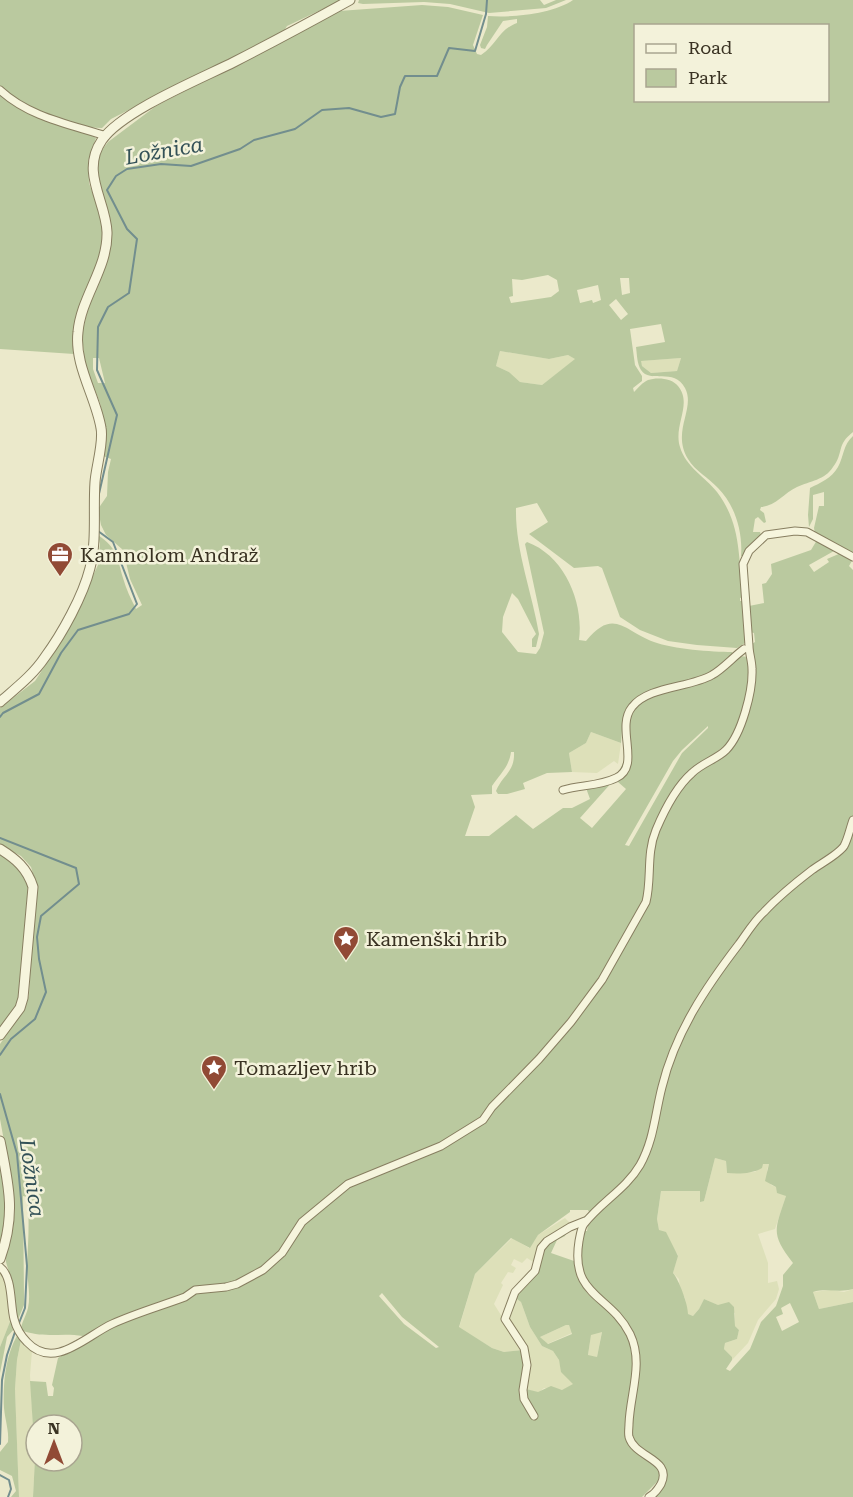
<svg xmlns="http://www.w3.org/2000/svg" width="853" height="1497" font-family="'Roboto Serif',serif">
	<rect width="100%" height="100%" fill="#ebe9cb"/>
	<g fill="#dde0b9">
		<polygon points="500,351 549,359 568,355 576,359 542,385 520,382 509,372 496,366"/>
		<polygon points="681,358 677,371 651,373 642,366 640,361"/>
		<polygon points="591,732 621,743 618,764 614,761 597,773 572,772 569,753 586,743"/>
		<polygon points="715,1158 726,1161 727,1173 755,1172 763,1164 769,1164 767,1170 771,1185 776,1187 786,1196 775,1229 758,1234 768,1263 768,1283 777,1281 779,1289 776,1299 758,1320 748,1343 732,1360 732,1357 724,1349 725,1343 737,1339 739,1330 735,1326 735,1313 704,1299 699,1309 693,1316 687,1314 685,1298 680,1289 679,1279 673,1273 678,1255 659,1230 657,1219 661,1191 701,1191 704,1201"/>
		<polygon points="565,1218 570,1223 535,1263 527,1258 522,1263 514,1259 511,1265 516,1268 513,1273 508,1272 501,1283 503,1285 494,1304 523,1350 504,1352 492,1348 459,1328 475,1274 512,1238 529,1248 538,1235"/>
		<polygon points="0,1274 4,1275 11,1319 0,1347"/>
		<polygon points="853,1289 853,1302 819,1309 813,1292 831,1290 844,1292"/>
		<polygon points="514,1297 521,1302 530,1327 542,1346 553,1351 559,1360 562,1372 574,1384 563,1390 544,1388 538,1393 526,1389 528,1361 507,1320"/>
		<polygon points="566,1325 569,1325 572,1333 547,1344 540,1337"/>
		<polygon points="602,1331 597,1357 588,1356 591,1334"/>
		<polygon points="21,1340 32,1351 30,1375 35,1458 33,1497 19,1497 15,1389 17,1360"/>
	</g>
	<g fill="#bac99f" fill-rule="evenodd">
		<path d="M 0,0 L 342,0 L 287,26 L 284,31 L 111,119 L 102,128 C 71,128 21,108 0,86 Z"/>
		<polygon points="359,0 540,0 544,5 556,0 566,0 546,8 489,13 450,4 424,2 363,4 358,3"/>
		<path d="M 573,0 L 853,0 L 853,432 C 836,445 844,453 833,467 C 825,480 810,481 797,487 C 784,493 776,506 761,507 L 760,510 L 764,513 L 766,522 L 764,523 L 758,517 L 755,519 L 753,532 L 760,532 L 761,535 L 747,548 L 743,556 L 741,556 C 743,532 735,505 718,488 C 709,478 695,471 688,459 C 671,431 696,409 685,388 C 674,367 650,384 641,370 C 637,364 637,354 636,347 L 665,342 L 661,324 L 630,329 L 635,365 L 642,376 L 642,381 L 633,388 L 634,392 C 638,388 643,382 648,380 C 657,377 672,378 678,386 C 693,404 673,425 680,447 C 686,467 704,476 717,492 C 742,525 738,558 743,597 L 740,598 L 740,601 L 743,601 L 746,635 L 745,643 L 737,648 L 697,645 L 668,641 L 640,630 L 620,617 L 602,568 L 598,566 L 574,568 L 529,534 L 548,522 L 537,503 L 516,508 C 515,550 532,592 539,634 L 536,647 L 532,647 L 532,639 L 536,634 L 518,599 L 512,593 L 503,617 L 502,632 L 518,652 L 536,654 L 540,648 L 544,633 L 525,544 L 527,542 C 565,556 584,603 579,640 L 586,641 C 614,607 624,631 654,642 C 673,649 712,652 732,652 L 733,654 L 713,672 L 632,703 L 623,718 L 621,743 L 591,732 L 586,743 L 569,753 L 572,772 L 547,773 L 523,783 L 525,789 L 507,794 L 498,794 L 496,791 C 503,774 515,772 514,752 L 511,752 C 509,767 500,774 492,786 L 492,794 L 471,795 L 475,807 L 465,836 L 489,836 L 516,815 L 533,829 L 563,808 L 572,808 L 590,799 L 586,788 C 593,786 603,785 609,781 C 631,766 628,733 631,709 L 648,697 L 701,683 L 739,656 L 749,657 L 747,691 L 740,721 L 727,744 L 688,773 L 649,842 L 647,856 L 647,883 L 645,899 L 595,985 L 538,1057 L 482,1116 L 440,1143 L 346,1182 L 308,1213 L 282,1250 L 262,1267 L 235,1282 L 184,1294 L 108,1322 L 83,1336 C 61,1332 43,1339 21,1330 C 21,1323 26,1316 28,1308 C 31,1294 27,1280 27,1266 C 28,1244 30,1219 27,1197 L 23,1196 L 24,1296 L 24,1305 L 17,1322 L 12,1283 L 6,1262 L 6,1255 L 13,1229 L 15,1206 L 13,1190 L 0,1119 L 0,1044 L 23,1011 L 29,995 L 31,945 L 37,886 L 31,867 L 21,856 L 0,845 L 0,708 L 35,681 L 64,637 L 98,565 L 100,544 L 98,535 C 117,548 117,557 123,578 C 126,589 131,599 136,609 L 142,605 L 130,579 L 123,550 L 106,535 L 101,525 L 98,509 L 107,496 L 108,472 L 111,459 L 103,456 L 106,430 L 100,403 L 85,365 L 82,334 L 87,313 L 108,253 L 98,177 L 98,161 L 102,150 L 108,142 L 156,106 L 339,11 L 422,5 L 448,7 L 483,15 L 473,45 L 477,54 L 481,55 C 497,45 498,30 517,23 L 517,19 L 503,21 L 487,45 L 485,49 L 481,48 L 480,45 L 487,27 L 488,16 C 511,18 553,14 573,0 ZM 636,26 L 828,26 L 828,100 L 636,100 ZM 548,275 L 557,280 L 559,291 L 551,297 L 511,303 L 509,297 L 513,296 L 512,279 L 522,280 ZM 620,278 L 629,278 L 630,293 L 622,295 ZM 598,285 L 601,300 L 593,303 L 592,300 L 580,303 L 577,290 ZM 616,299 L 628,314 L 621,320 L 609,305 ZM 500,351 L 549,359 L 568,355 L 575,359 L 542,385 L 520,382 L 509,372 L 496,366 ZM 93,358 L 99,358 L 105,383 L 98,383 L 93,369 ZM 681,358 L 677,371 L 651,373 L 642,366 L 641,361 ZM 708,726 L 708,728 L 682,753 L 629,846 L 625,845 L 673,761 L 682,750 ZM 613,781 L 618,782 L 626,789 L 592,828 L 580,818 Z"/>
		<path d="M 0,94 C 25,117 57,124 88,134 L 96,138 L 88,161 L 89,183 L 100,214 L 103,235 L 101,253 L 74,339 L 74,354 L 0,349 Z"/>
		<path d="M 853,436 L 853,552 L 852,553 L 815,534 L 814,528 L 819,506 L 824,506 L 824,492 L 813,495 L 813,519 L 809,527 L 808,515 L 810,488 C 820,483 832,478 838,467 C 844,456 843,445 853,436 Z"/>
		<path d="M 817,540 L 832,547 L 834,551 L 809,565 L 814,572 L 829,562 L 827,559 L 841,553 L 853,559 L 849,566 L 853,570 L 853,1289 C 840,1293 826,1288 813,1292 L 819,1309 L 853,1302 L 853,1497 L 647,1497 L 665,1478 L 666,1471 C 658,1456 636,1456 631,1438 C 623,1411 646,1377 635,1343 C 631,1330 621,1314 611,1305 C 593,1288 581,1286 580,1258 C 580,1249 580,1239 584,1231 L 587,1231 L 590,1214 L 588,1210 L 570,1210 L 570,1212 L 538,1235 L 530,1248 L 511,1238 L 475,1274 L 459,1327 L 492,1348 L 504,1352 L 523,1350 L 526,1367 L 522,1388 L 538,1392 L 551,1386 L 562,1390 L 573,1384 L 561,1372 L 559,1360 L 553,1351 L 542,1346 L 530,1327 L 521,1302 L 514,1297 L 517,1291 L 533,1277 L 539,1254 L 547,1242 L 566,1233 L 565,1236 L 557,1240 L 551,1253 L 574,1261 C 579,1272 580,1286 589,1295 C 594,1299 600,1301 605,1305 C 618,1315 629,1331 632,1347 C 640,1379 620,1411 627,1439 C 633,1460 664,1457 661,1478 L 642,1497 L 33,1497 L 35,1458 L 30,1381 L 46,1382 L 48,1396 L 53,1396 L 54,1388 L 52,1385 L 58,1358 L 111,1326 L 187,1300 L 196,1292 L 214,1291 L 235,1287 L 264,1272 L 288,1249 L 304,1222 L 336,1195 L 360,1181 L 442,1149 L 486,1120 L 494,1108 L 525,1075 L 542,1060 L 597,991 L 647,907 L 651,887 L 651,851 L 668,809 L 693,774 L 729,749 L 739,736 L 753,688 L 754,672 L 752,644 L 755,642 L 754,633 L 750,632 L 749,606 L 764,603 L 762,584 L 766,583 L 772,574 L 771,564 L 811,550 ZM 715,1158 L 726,1161 L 727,1173 C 738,1174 752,1174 762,1168 L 763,1164 L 769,1164 L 765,1181 L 776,1187 L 777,1193 L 786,1196 C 775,1230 770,1233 793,1263 L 783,1275 L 783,1286 L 776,1306 L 761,1322 L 750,1349 L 730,1371 L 726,1369 L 732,1360 L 732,1357 L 724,1349 L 725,1343 L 737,1339 L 739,1330 L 735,1326 L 734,1307 L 729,1302 L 718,1305 L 704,1299 L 699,1309 L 693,1316 L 688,1314 C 688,1304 679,1280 673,1273 L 678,1256 L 666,1232 L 659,1230 L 657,1219 L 661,1191 L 700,1191 L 700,1202 L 704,1201 ZM 382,1293 L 402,1317 L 439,1347 L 436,1348 L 404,1324 L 379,1296 ZM 790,1303 L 799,1322 L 782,1331 L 776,1317 L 783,1314 L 781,1308 ZM 566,1325 L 569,1325 L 572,1334 L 548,1344 L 540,1337 ZM 602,1332 L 597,1357 L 588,1355 L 591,1335 ZM 36,1425 L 72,1425 L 72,1461 L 36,1461 Z"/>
		<polygon points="0,854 21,868 28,886 19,998 15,1008 0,1028"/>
		<polygon points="0,1160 7,1213 0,1248"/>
		<polygon points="11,1319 15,1328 7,1337 0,1373 0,1347"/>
		<path d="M 18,1334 L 21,1340 L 17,1360 L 15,1389 L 19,1497 L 11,1497 L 16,1491 L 12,1476 L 0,1470 L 0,1452 L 8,1442 C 9,1430 5,1420 4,1408 C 3,1384 5,1356 18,1334 Z"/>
	</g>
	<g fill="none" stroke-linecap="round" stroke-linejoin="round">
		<g stroke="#728e8e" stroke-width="2">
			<polyline points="98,498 117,415 97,370 98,327 108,307 129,293 137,239 127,229 107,190 116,176 127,169 161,164 191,166 240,149 254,140 295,129 322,110 349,108 381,117 395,114 400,87 405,76 437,76 449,48 475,51 486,14 487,0"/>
			<polyline points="0,717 3,713 39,694 61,653 78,630 129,614 137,604 113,542 98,531"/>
			<polyline points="0,838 76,868 79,884 41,916 37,937 39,959 46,992 35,1019 11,1039 0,1055"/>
			<polyline points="0,1094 17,1154 27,1266 25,1308 19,1323"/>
			<polyline points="0,1444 2,1380 7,1355 16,1329"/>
			<polyline points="0,1475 9,1480 11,1489 8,1497"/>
		</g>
		<defs>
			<g id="minor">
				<path d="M 0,90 C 29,117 69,124 106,136"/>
				<path d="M 563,790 C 580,785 600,786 616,778 C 642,766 615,728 632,707 C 648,686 690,688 712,675 C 723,669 733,657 744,649"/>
				<path d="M 0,1267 C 13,1277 10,1304 14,1319 C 16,1327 21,1336 27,1342 C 54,1371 86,1336 112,1324 C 136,1313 161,1306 185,1297 L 195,1290 L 226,1287 L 237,1284 L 263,1270 L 282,1253 L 302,1222 L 348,1184 L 441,1146 L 483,1120 L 492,1107 L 539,1059 L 571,1022 L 602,980 L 646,902 C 652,878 646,854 656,830 C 664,811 676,787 692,773 C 702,763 717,759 726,750 C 742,734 753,690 752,669 C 752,661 749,653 749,646 C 747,619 745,591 743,564 L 749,551 L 766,535 L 795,531 L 807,532 L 853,557"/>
				<polyline points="534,1416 524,1399 523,1390 527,1365 524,1348 505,1319 515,1292 535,1271 541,1248 547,1241 570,1227 585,1221"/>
				<path d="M 649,1497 C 656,1493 657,1490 661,1484 C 673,1459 635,1458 629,1437 C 628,1433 629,1428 629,1424 C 630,1394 644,1363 630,1334 C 610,1294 570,1297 579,1241 C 580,1236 581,1228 584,1224 C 601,1202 626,1189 640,1165 C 654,1140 655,1114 662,1087 C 675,1033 706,987 739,944 C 747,933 754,921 764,912 C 778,897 795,883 812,870 C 820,864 839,854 844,846 C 848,839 850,828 853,820"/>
			</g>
			<g id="tertiary">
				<path d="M 0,702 C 16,688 33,675 45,657 C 62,634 83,596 90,568 C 97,541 93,510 95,482 C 96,467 104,442 101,428 C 96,397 74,365 78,332 C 81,297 108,268 107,232 C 106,201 80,172 102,140 C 122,111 200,79 234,62 C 273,42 312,21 350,0"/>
				<path d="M 0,849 C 16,859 27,868 33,887 L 23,998 L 20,1008 L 0,1035"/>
				<path d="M 0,1141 C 9,1186 16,1215 0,1259"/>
			</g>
		</defs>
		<use href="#minor" stroke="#877e60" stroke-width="9"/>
		<use href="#tertiary" stroke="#877e60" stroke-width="11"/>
		<use href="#minor" stroke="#f6f5dd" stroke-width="7"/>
		<use href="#tertiary" stroke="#f6f5dd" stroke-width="9"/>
	</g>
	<defs>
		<symbol id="office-pin" viewBox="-11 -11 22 30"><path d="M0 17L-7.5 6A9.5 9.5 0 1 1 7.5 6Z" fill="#914a35" stroke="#f3f2da"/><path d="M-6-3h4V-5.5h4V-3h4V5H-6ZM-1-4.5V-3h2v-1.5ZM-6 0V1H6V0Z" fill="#fff"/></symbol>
		<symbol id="sight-pin" viewBox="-11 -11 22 30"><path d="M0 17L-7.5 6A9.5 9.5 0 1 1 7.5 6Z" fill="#914a35" stroke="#f3f2da"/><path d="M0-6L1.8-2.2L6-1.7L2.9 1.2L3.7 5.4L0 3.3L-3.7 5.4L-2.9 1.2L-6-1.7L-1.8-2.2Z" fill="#fff"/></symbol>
	</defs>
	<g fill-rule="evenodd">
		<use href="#office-pin" x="45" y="540" width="30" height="40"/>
		<use href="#sight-pin" x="331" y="924" width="30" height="40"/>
		<use href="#sight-pin" x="199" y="1053" width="30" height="40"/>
	</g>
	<g text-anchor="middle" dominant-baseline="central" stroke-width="5" stroke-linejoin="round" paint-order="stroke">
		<g font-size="20" fill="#393222" stroke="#f3f2da" text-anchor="start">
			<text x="80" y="555">Kamnolom Andraž</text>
			<text x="366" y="939">Kamenški hrib</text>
			<text x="234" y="1068">Tomazljev hrib</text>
		</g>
		<g font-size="21" font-style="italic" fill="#335157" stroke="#f3f2da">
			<text transform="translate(164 151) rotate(-10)">Ložnica</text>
			<text transform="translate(32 1178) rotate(82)">Ložnica</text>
		</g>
	</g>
	<rect x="634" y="24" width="195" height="78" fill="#f3f2da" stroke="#a9a590" stroke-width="1.5"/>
	<rect x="646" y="44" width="30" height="9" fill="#f6f5dd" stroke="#a9a590" stroke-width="1.5"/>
	<text x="688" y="54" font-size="18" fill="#393222">Road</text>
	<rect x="646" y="69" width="30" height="18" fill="#bac99f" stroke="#a9a590" stroke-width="1.5"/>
	<text x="688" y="84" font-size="18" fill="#393222">Park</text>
	<g transform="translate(54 1443)"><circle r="28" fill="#f3f2da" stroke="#a9a590" stroke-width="1.5"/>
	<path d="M0-4.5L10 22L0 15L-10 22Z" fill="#914a35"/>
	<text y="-9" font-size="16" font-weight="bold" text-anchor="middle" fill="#393222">N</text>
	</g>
</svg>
